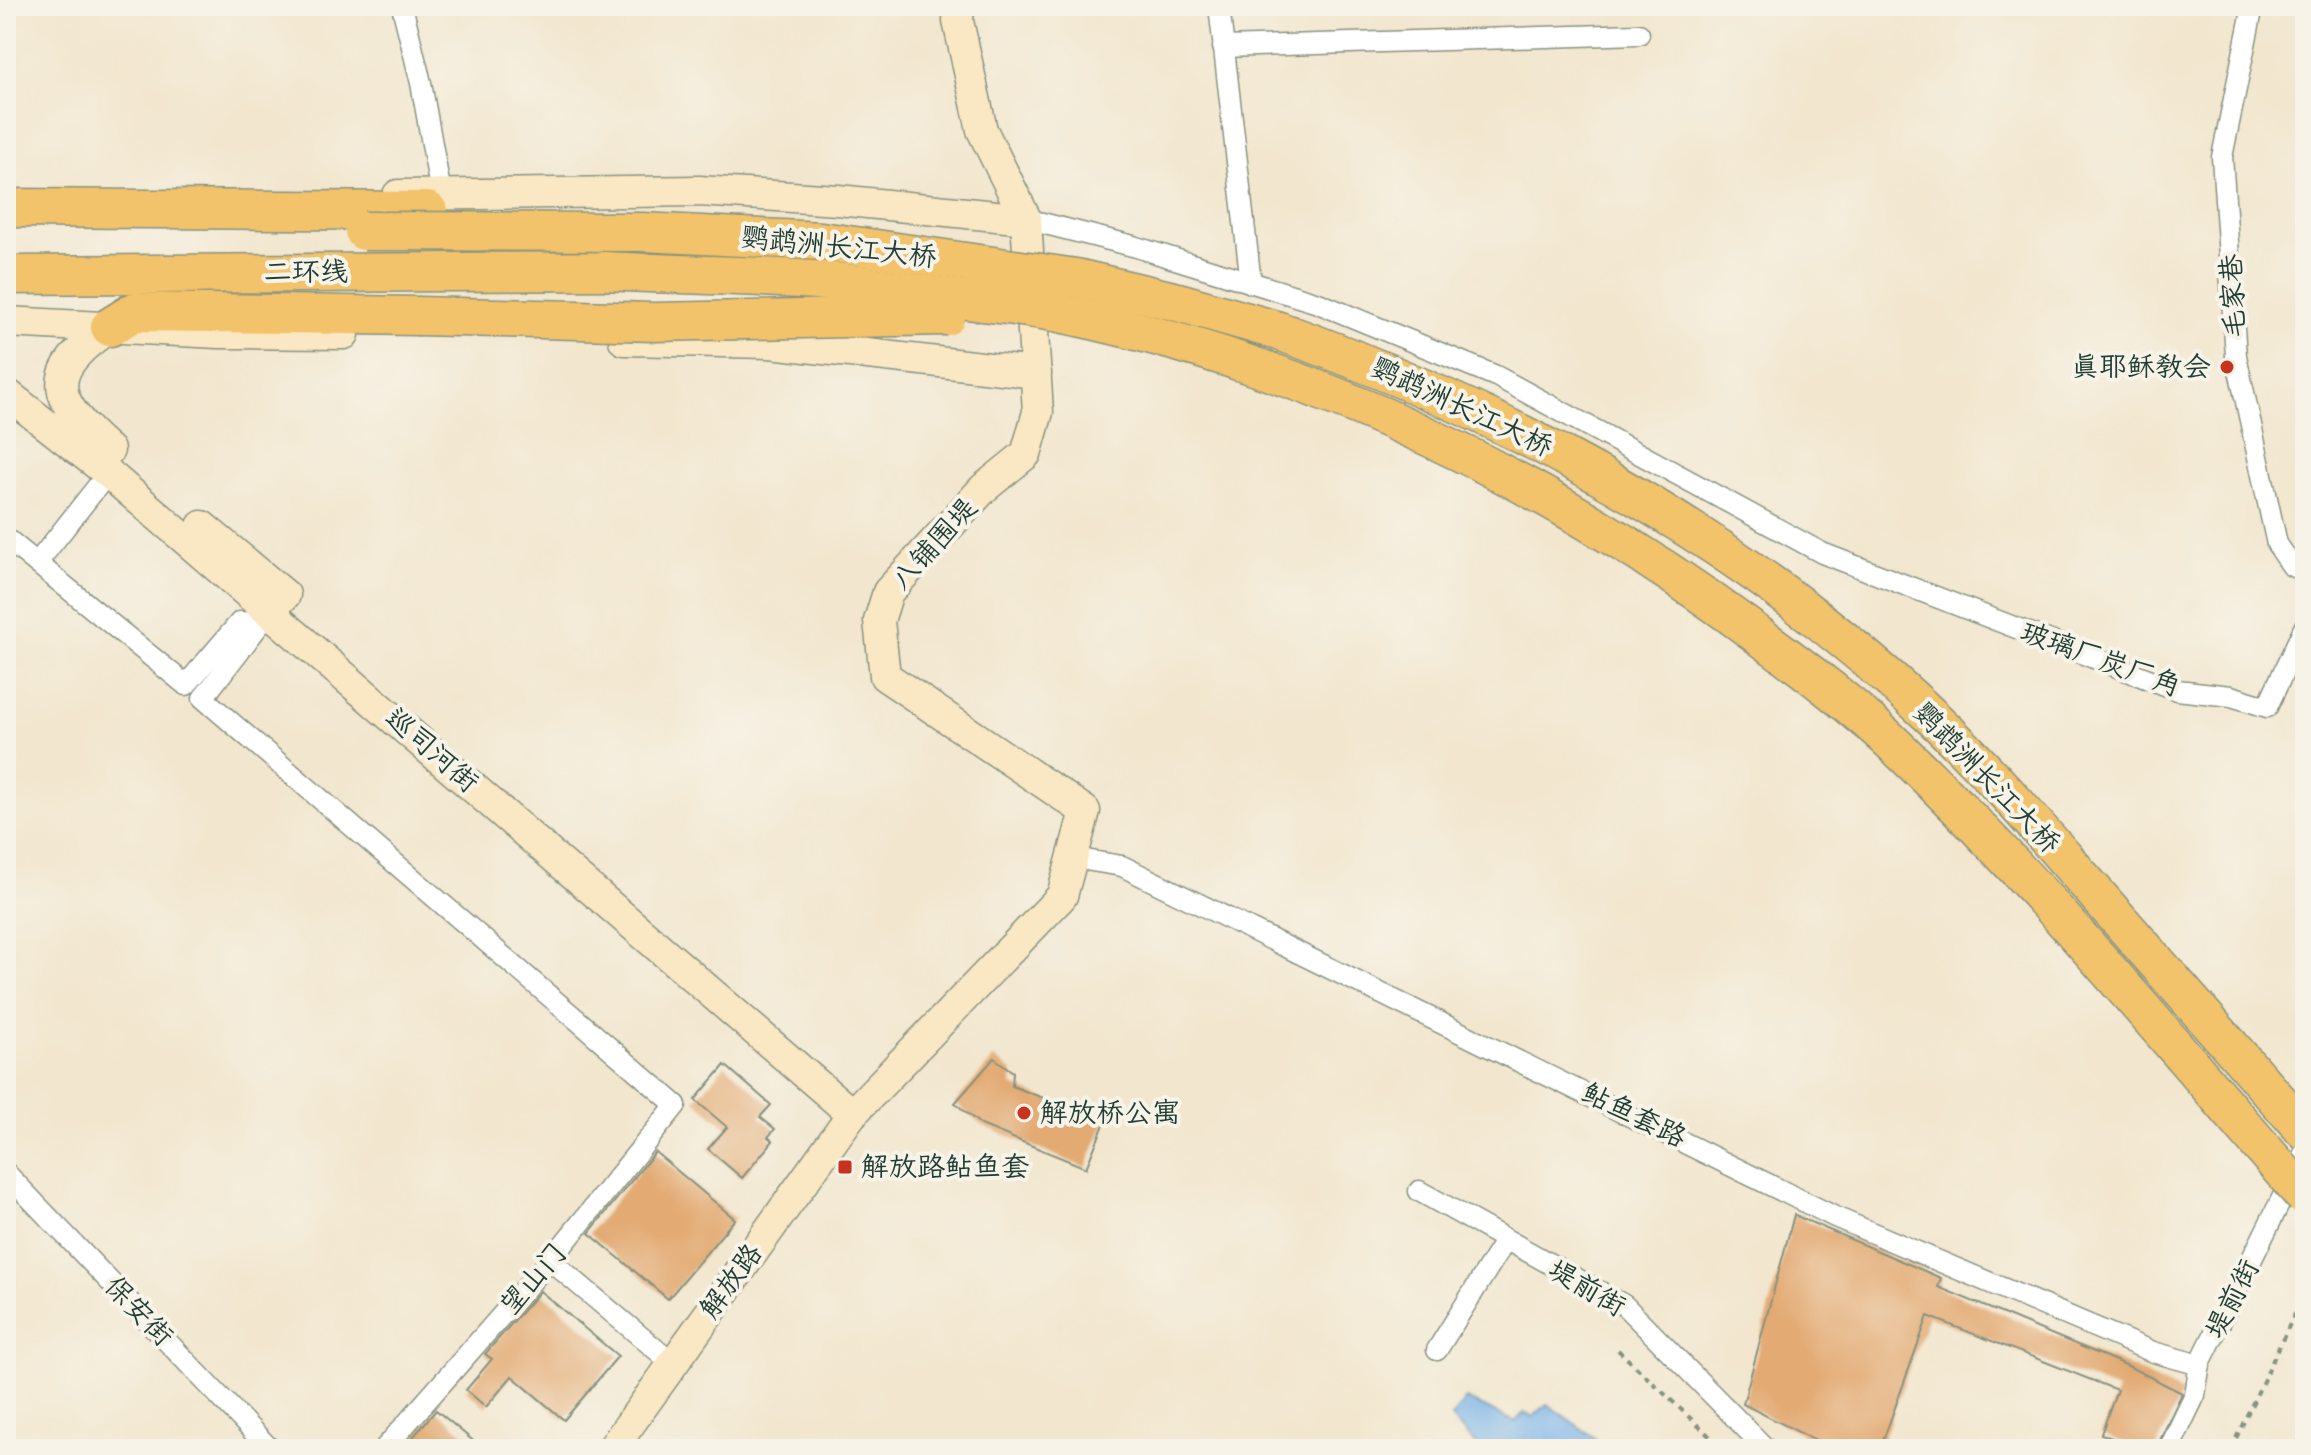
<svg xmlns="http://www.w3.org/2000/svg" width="2311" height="1455" font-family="'Comic Neue','LXGW WenKai TC',sans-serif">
	<rect width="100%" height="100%" fill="#f7f3e8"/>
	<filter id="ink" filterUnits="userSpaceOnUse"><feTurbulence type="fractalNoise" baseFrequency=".0125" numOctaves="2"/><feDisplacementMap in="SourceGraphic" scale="16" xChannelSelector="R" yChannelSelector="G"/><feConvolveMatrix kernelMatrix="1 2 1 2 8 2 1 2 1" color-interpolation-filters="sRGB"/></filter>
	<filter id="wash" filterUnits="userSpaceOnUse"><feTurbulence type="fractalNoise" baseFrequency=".006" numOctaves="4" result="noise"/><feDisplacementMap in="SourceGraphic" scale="32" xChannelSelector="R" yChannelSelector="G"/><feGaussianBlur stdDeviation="1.8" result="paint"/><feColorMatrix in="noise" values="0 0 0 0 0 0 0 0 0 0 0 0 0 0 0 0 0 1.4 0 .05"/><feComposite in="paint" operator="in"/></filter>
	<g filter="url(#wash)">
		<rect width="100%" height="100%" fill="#f2e6ce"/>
		<polygon fill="#78b2e9" stroke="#4c788e" stroke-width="2" points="1466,1399 1515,1422 1524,1413 1533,1417 1547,1404 1610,1449 1480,1449 1451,1418"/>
		<g id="blocks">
			<g fill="#e3aa73">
				<polygon points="994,1058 1013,1072 1012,1086 1105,1122 1086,1168 981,1125 955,1103"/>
				<polygon points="725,1065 771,1105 760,1117 775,1129 768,1137 773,1141 742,1178 708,1149 727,1127 695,1100"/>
				<polygon points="655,1152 735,1219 668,1299 589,1233"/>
				<polygon points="1794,1215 1941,1278 1938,1287 2128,1366 2182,1393 2156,1449 2141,1449 2101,1434 2117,1390 1928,1316 1880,1449 1832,1449 1743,1404"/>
				<polygon points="540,1291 618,1356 564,1420 512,1376 486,1407 466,1390 492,1359 485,1354"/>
				<polygon points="436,1410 483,1449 403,1449"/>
			</g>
		</g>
	</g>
	<g filter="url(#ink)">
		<use href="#blocks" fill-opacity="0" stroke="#889281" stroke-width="2"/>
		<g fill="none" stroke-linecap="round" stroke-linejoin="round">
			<defs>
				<g id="street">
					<polyline points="402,6 421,83 441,194"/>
					<polyline points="1219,6 1251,283"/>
					<polyline points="2253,6 2222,157 2236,356 2277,544 2292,566 2305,572"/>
					<polyline points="1223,47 1639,34"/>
					<polyline points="1026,219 1133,246 1318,303 1496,376 1822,553 2177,690 2231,696 2267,707 2305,626"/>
					<polyline points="6,538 186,685 240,622 260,624"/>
					<polyline points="37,563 108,473"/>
					<polyline points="270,611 203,698 676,1105 554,1256 384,1449"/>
					<polyline points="1073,858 1122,866 1835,1217 2153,1352 2200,1365"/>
					<polyline points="6,1173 270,1449"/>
					<polyline points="1419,1191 1624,1305 1766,1449"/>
					<polyline points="550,1260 672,1363"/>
					<polyline points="1437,1350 1505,1241"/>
					<polyline points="2169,1449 2195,1395 2200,1363 2305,1152"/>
				</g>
				<g id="secondary">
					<polyline points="398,195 699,191 838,200 1026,219"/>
					<polyline points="6,322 218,333 344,334"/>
					<polyline points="624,340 770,343 1036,373"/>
					<polyline points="6,393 108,473 852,1114"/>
					<path d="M 109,450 C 52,400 41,373 110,327"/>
					<polyline points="202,526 285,595 270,611"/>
					<polyline points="612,1449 852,1114 1062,896 1085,811 885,676 879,621 888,592 984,488 1026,454 1038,412 1026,219 982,130 958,21 959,6"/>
				</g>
				<g id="highway">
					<polyline points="6,208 428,211"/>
					<polyline points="6,275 605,271"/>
					<polyline points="110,327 134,312 417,316"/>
					<path d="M 1279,331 C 1519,417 1745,541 1932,717 C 1991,773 2045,836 2099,897 C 2168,975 2236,1053 2305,1131"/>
				</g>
			</defs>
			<use href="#street" stroke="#889281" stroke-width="23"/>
			<use href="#secondary" stroke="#889281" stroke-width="33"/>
			<use href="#highway" stroke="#889281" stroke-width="41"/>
			<g stroke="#889281" stroke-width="4" stroke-dasharray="6 6" stroke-linecap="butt">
				<polyline points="1618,1350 1723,1449"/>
				<polyline points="2231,1449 2305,1292"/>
			</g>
			<use href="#street" stroke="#fff" stroke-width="20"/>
			<use href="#secondary" stroke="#fae7c3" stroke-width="30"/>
			<use href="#highway" stroke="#f2c36a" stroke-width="38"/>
			<defs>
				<g id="highway-bridge">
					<polyline points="364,231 642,232 821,241 1076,278 1178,302 1279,331"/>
					<path d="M 605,271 C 679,275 754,275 828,281 C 872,286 915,293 959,299 C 995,304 1033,307 1069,315 C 1318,368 1550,481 1754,632 C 1805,669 1858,709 1903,753 C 2047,891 2174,1047 2305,1197"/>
					<polyline points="417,316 655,322 946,316"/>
				</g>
			</defs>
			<use href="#highway-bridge" stroke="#889281" stroke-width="41" stroke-linecap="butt"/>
			<use href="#highway-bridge" stroke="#f2c36a" stroke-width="38"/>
		</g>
	</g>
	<g fill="#c8321e" stroke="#f7f3e8" stroke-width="3">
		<circle cx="2227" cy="367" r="8"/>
		<circle cx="1024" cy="1113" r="8"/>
		<rect x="837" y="1159" width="16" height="16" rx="4"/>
	</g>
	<g text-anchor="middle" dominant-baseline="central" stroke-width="8" stroke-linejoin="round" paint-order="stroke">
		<g font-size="28" fill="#1f3d34" stroke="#f7f3e8">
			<text transform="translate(839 247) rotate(6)">鹦鹉洲长江大桥</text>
			<text x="306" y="272">二环线</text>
			<text transform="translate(2233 296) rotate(-93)">毛家巷</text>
			<text transform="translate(1462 407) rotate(25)">鹦鹉洲长江大桥</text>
			<text transform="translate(934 544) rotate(-48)">八铺围堤</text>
			<text transform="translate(2101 659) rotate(20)">玻璃厂炭厂角</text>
			<text transform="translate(432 750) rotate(41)">巡司河街</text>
			<text transform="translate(1987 778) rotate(46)">鹦鹉洲长江大桥</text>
			<text transform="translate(1634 1115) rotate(26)">鲇鱼套路</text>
			<text transform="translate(533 1279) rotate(-49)">望山门</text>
			<text transform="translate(731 1281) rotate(-54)">解放路</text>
			<text transform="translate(1587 1288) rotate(30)">堤前街</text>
			<text transform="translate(2232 1299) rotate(-63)">堤前街</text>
			<text transform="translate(139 1311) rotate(46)">保安街</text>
		</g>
		<g font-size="28" fill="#1f3d34" stroke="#f7f3e8" text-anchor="start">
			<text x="2211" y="367" text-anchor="end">真耶稣教会</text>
			<text x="1040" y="1113">解放桥公寓</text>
			<text x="861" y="1167">解放路鲇鱼套</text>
		</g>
	</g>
	<rect width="2311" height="1455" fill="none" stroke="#f7f3e8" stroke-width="32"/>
</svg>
